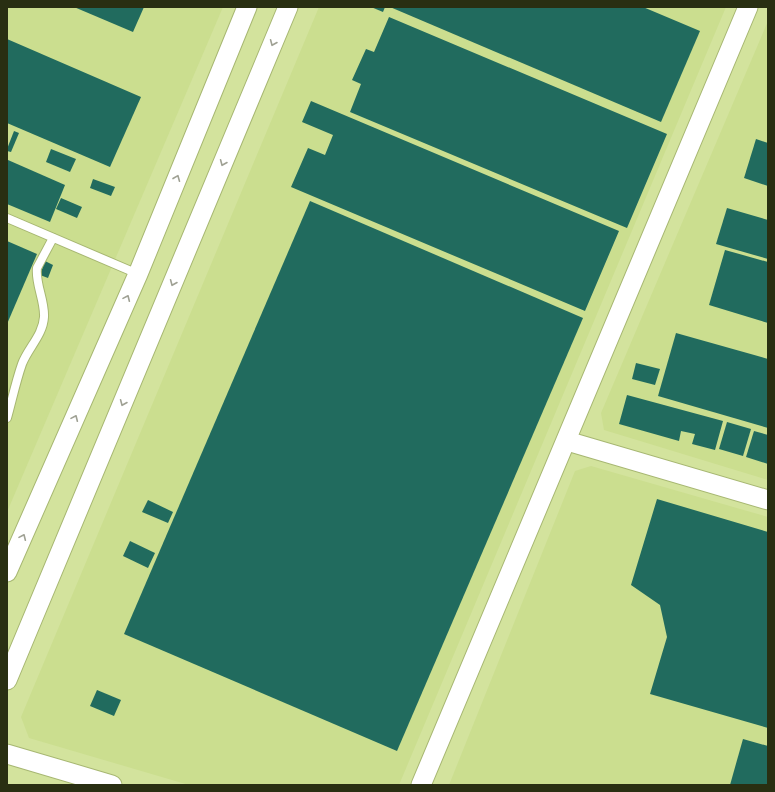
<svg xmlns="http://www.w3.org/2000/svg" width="775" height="792" font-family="Karla,sans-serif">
	<rect width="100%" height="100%" fill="#d3e39d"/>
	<g fill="#cbde8f">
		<polygon points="7,7 223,7 7,512"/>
		<polygon points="319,7 726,7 399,785 189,785 29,738 21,717"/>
		<polygon points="768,21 768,480 604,430 601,413"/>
		<polygon points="591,466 768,517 768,785 449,785 575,471"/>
	</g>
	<g fill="#216b5e">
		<polygon points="74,7 144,7 133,32"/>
		<polygon points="371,7 385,7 383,12"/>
		<polygon points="390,7 643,7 700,31 661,122"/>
		<polygon points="389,17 667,134 627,228 350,112 361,84 352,80 366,49 374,52"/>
		<polygon points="7,39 141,97 110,167 7,123"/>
		<polygon points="311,101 619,231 585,311 291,187 308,148 325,155 333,135 302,122"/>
		<polygon points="14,131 19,133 11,152 7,151 7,149"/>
		<polygon points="756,139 768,143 768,186 744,178"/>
		<polygon points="51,149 76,159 70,172 46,162"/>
		<polygon points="8,160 65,185 50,222 7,204"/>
		<polygon points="93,179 115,187 111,196 90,188"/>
		<polygon points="61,198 82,207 77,218 56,209"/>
		<polygon points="310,201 583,318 397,751 124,634"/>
		<polygon points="727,208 768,220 768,259 716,244"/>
		<polygon points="7,241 37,254 7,324"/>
		<polygon points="725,250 768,262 768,323 709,305"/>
		<polygon points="45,261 53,265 48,278 40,275"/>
		<polygon points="676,333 768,359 768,428 658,396"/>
		<polygon points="636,363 660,369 655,385 632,379"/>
		<polygon points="627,395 723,421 715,450 692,444 695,434 681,431 679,441 619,424"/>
		<polygon points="727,422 751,429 743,456 719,449"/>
		<polygon points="754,431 768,435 768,464 746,457"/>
		<polygon points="657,499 768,532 768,728 650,694 667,637 660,605 631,585"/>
		<polygon points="148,500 173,512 168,523 142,512"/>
		<polygon points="130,541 155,553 148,568 123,556"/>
		<polygon points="97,690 121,700 114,716 90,706"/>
		<polygon points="743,739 768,746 768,785 730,785"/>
	</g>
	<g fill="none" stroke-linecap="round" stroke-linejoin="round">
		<defs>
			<g id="service">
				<polyline points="7,218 138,274"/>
				<path d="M 7,418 C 12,400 16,381 22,364 C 28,348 43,335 44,317 C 45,301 35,283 37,268 L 53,238"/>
			</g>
			<g id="tertiary">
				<polyline points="567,441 768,500"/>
				<polyline points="7,572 138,274 247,7"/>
				<polyline points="7,680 288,7"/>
				<polyline points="7,754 112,785"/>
				<polyline points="421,785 748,7"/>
			</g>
		</defs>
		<use href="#service" stroke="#a7b772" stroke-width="10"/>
		<use href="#tertiary" stroke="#a7b772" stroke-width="21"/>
		<use href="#service" stroke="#fff" stroke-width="8"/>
		<use href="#tertiary" stroke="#fff" stroke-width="19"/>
	</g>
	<defs><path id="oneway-chevron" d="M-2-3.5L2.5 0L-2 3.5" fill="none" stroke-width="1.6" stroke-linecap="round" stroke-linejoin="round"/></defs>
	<g stroke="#9fa194">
		<use href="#oneway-chevron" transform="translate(273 43) rotate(113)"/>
		<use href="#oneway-chevron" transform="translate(223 163) rotate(113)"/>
		<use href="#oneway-chevron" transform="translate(177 178) rotate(-68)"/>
		<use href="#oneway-chevron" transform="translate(173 283) rotate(113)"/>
		<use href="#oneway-chevron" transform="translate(127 298) rotate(-66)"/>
		<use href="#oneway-chevron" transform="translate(123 403) rotate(113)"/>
		<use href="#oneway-chevron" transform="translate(75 418) rotate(-66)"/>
		<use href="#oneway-chevron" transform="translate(23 537) rotate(-66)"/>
	</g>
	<rect width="775" height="792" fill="none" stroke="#292f12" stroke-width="16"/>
</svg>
